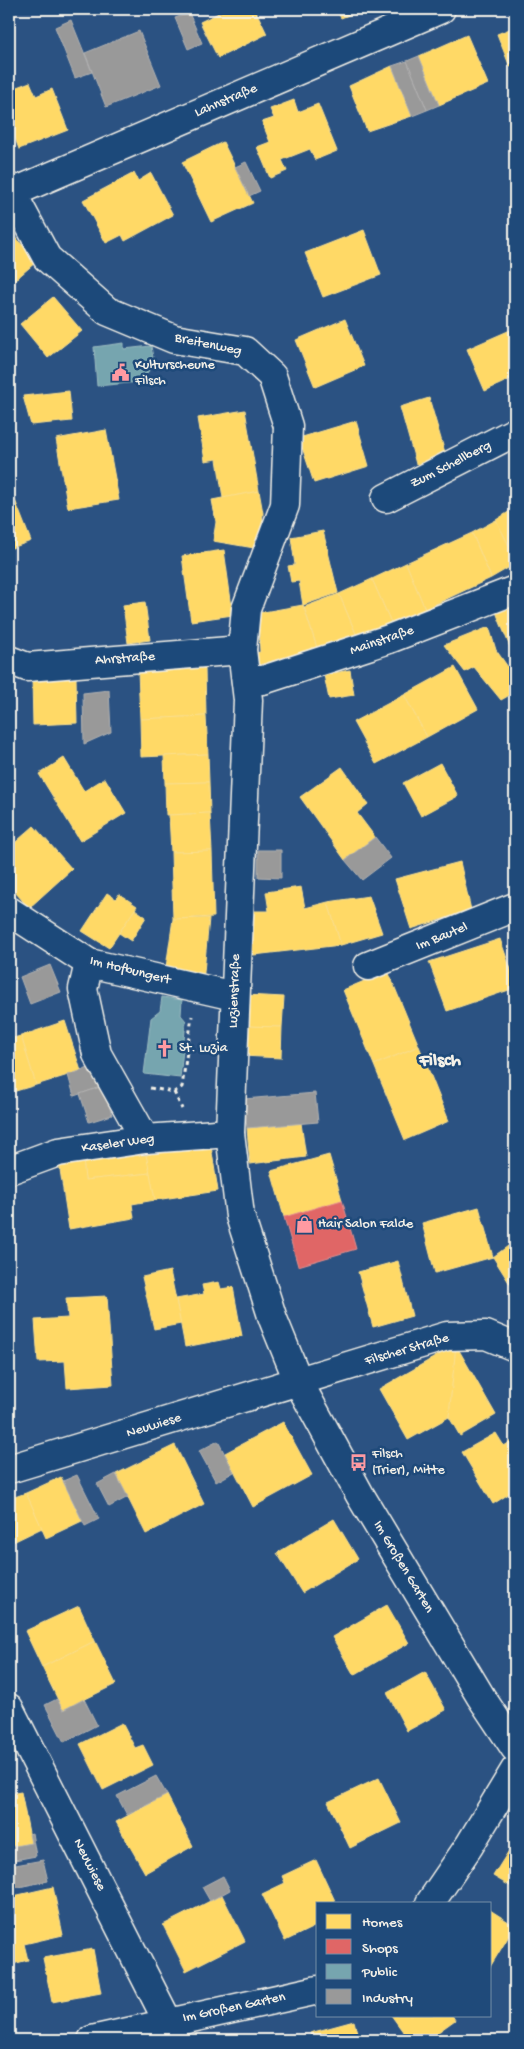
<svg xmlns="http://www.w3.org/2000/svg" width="524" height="2049" font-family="'Gochi Hand',sans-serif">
	<rect width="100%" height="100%" fill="#2b5282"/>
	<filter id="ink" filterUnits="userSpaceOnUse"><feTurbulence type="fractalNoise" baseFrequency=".02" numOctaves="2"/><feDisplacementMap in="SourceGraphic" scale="10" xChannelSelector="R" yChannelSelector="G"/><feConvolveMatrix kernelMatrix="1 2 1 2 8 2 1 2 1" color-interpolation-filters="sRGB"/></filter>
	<g filter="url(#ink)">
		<g fill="#ffd966" stroke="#fce08d">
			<polygon points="227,9 255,9 267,34 218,58 200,22"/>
			<polygon points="336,9 364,9 341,18"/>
			<polygon points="515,27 515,65 510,67 497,34"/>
			<polygon points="467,35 488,84 439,105 419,56"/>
			<polygon points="392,66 412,116 367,131 349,86"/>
			<polygon points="30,82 36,96 52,89 68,130 19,149 9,123 9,90"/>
			<polygon points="294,100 298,112 318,104 337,151 315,160 310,149 282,160 287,171 270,178 257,147 270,142 262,122 274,118 270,109"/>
			<polygon points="223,142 253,203 211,222 182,162"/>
			<polygon points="134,173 138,181 151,173 173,215 125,241 122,235 106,243 83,200"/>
			<polygon points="9,229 36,262 9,285"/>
			<polygon points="364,230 381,275 323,297 305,253"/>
			<polygon points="53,297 82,331 48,358 20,324"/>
			<polygon points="345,319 364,366 315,387 296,340"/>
			<polygon points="515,328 515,377 485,391 467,349"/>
			<polygon points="69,391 72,421 31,425 23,396"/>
			<polygon points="429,398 446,456 416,464 400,407"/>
			<polygon points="245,410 259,491 223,498 217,459 205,461 198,418"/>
			<polygon points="356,421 369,466 314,483 299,438"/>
			<polygon points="106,430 119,500 68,508 56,439"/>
			<polygon points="259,491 263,513 260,549 213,541 216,522 212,500"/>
			<polygon points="13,495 31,541 9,549 9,496"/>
			<polygon points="515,508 515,558 496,520"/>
			<polygon points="496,520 515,558 515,564 491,578 472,533"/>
			<polygon points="323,531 338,593 303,605 299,581 291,582 288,566 295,565 291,537"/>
			<polygon points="472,533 491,578 425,609 406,563"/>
			<polygon points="224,550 233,615 191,621 182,556"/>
			<polygon points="406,563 425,609 392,625 372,579"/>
			<polygon points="372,579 392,625 359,641 339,594"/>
			<polygon points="339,594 359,641 319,654 304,607"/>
			<polygon points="145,602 150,640 128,643 123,605"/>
			<polygon points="515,604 515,656 514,657 496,612"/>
			<polygon points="303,605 317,648 255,666 252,654 260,652 258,613"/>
			<polygon points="489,627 496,650 515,677 515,692 501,700 474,667 465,672 444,645"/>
			<polygon points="455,667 478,709 427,737 404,695"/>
			<polygon points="205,668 206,716 140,719 138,671"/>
			<polygon points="350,670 354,695 329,699 324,675"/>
			<polygon points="76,677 77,723 33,725 32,679"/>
			<polygon points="404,695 427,737 376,764 353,722"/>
			<polygon points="206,716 208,754 141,757 140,719"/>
			<polygon points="208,754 209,782 165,783 164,756"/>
			<polygon points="64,758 84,791 105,778 126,813 80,841 39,774"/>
			<polygon points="440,763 458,796 421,816 403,783"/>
			<polygon points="342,767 368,804 357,813 375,837 345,860 300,797"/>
			<polygon points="209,782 210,813 166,815 165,783"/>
			<polygon points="210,813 212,851 171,852 169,815"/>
			<polygon points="34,826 72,869 29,908 9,885 9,848"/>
			<polygon points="212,851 214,917 173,919 171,852"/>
			<polygon points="460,862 471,910 411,929 395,879"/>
			<polygon points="301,887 305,908 328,902 341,945 245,956 245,911 269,911 266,892"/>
			<polygon points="107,893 116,899 119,894 137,906 109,948 82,931"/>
			<polygon points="369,896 382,933 341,945 328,902"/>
			<polygon points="135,909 146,917 131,941 119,933"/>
			<polygon points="209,918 203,983 165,974 173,919"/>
			<polygon points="500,939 515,981 515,988 447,1011 429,962"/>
			<polygon points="388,971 419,1046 374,1065 343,990"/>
			<polygon points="245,995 284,997 282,1027 244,1026"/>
			<polygon points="65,1021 81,1071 36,1085 21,1036"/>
			<polygon points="244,1026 282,1027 281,1058 242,1056"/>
			<polygon points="21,1036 36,1085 9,1093 9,1039"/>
			<polygon points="419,1046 449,1121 405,1140 374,1065"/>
			<polygon points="301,1123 306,1157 250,1164 247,1128"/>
			<polygon points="211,1146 218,1191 155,1200 146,1155"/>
			<polygon points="146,1155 150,1173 85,1180 83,1159"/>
			<polygon points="329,1155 342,1200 284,1217 271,1171"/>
			<polygon points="83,1159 85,1180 150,1173 155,1200 132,1204 134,1218 69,1229 59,1163"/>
			<polygon points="479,1207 493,1257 435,1273 422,1223"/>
			<polygon points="515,1241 515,1292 493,1257"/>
			<polygon points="398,1261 412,1316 373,1327 358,1272"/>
			<polygon points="170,1271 181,1324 154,1329 142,1277"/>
			<polygon points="219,1282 221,1289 233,1287 242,1336 185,1347 176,1299 204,1294 202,1285"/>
			<polygon points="107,1296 113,1385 67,1388 65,1361 38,1362 35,1320 68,1318 66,1298"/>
			<polygon points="456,1345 449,1417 408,1440 379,1389"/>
			<polygon points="456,1345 496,1415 460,1436 449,1417"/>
			<polygon points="283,1422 312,1475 253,1507 225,1453"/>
			<polygon points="496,1433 504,1446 515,1439 515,1490 493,1504 462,1452"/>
			<polygon points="175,1445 204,1504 146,1534 116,1474"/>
			<polygon points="61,1477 82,1521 46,1538 26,1493"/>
			<polygon points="26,1493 42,1528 9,1544 9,1499"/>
			<polygon points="334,1519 358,1559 302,1593 277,1553"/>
			<polygon points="387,1605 409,1643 354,1675 332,1637"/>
			<polygon points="79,1606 95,1641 42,1667 25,1631"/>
			<polygon points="95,1641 116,1684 63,1710 42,1667"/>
			<polygon points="425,1672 446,1710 407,1731 387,1693"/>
			<polygon points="122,1723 135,1748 143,1745 153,1765 103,1790 80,1744"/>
			<polygon points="379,1778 401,1823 350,1848 328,1802"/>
			<polygon points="21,1792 31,1843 9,1847 9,1794"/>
			<polygon points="167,1795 193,1846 145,1873 116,1822"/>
			<polygon points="515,1841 515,1889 493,1876"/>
			<polygon points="316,1860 336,1903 318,1903 318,1925 285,1941 262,1894 285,1883 282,1876"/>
			<polygon points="53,1887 63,1935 24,1944 28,1960 9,1965 9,1897"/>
			<polygon points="222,1895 245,1941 186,1971 163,1925"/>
			<polygon points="490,1910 515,1926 490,1967"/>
			<polygon points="93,1949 101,1993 52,2002 43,1958"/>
			<polygon points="391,2015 452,2015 455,2020 427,2040 409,2040"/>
			<polygon points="354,2021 359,2040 312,2040 310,2033"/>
		</g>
		<polygon fill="#e06666" stroke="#e6908d" points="342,1200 356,1249 298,1266 284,1217"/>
		<g fill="#76a5af" stroke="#9cbcc0">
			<polygon points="124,343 124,349 151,346 154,364 140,382 97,386 94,347"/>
			<polygon points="162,997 182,1000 181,1015 186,1021 180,1078 144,1074 151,1018 160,1011"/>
		</g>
		<g fill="#999" stroke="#b4b3b1">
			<polygon points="189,13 202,43 188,49 175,18"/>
			<polygon points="71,20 92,72 75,78 55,27"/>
			<polygon points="139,31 161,85 106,107 85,53"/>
			<polygon points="419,56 439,105 427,110 407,61"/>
			<polygon points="407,61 427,110 412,116 392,66"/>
			<polygon points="246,162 260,191 249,196 235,167"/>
			<polygon points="109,690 111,732 84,744 83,693"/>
			<polygon points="9,837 15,843 9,848"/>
			<polygon points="375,837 391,858 362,880 345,860"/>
			<polygon points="258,850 281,850 281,878 258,877"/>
			<polygon points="50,965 61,992 30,1004 20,977"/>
			<polygon points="92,1067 98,1088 74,1096 68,1075"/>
			<polygon points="103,1086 112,1115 89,1122 80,1094"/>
			<polygon points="315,1093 318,1122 247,1128 244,1099"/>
			<polygon points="218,1441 234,1472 216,1482 199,1451"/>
			<polygon points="116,1474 128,1497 109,1507 97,1484"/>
			<polygon points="77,1475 99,1519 85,1526 63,1481"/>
			<polygon points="57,1699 63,1710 84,1699 97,1725 64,1742 45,1705"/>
			<polygon points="156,1776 167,1795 127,1815 117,1796"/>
			<polygon points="32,1833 36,1856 9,1861 9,1847 31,1843 29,1834"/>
			<polygon points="43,1860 48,1881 14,1888 10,1866"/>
			<polygon points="223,1876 230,1890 210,1901 202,1887"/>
			<polygon points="311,2037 312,2040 296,2040"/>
		</g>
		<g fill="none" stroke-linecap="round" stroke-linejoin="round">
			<defs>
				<g id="minor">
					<polyline points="9,187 47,258 107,311 174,339 245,351 272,376 288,426 285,505 246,609 242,650 248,700 230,1133 240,1216 273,1319 299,1383 360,1495 481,1697 515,1748"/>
					<polyline points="12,193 441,9"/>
					<polyline points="386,498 515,432"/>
					<polyline points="9,660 27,667 242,650"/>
					<polyline points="246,680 263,680 389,639 515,590"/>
					<polyline points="9,911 89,963 234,996"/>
					<polyline points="89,963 83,989 97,1054 145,1139"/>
					<polyline points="368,966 515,907"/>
					<polyline points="9,1170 58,1152 145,1139 230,1133"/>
					<polyline points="9,1469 447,1336 486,1335 515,1347"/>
					<polyline points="9,1708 168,2022"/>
					<polyline points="430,1903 469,1846 515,1770"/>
					<polyline points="92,2040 318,1990"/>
				</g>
			</defs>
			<use href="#minor" stroke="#f4f1e8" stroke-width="31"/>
			<g stroke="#f4f1e8" stroke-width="3" stroke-dasharray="4 4" stroke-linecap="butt">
				<polyline points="150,1088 174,1092 182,1087 192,1016"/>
				<polyline points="174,1092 182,1109"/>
			</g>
			<use href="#minor" stroke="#1f4a7a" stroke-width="28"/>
		</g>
	</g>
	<defs>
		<symbol id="civic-bare" viewBox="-9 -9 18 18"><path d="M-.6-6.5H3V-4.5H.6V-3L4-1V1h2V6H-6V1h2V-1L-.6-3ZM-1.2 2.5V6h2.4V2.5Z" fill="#ff9aa2" stroke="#1f4a7a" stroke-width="2.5" paint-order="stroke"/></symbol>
		<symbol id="church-bare" viewBox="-9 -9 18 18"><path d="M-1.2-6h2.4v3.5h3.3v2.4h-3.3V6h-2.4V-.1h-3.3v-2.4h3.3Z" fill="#ff9aa2" stroke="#1f4a7a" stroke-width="2.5" paint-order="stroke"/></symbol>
		<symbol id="shop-bare" viewBox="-9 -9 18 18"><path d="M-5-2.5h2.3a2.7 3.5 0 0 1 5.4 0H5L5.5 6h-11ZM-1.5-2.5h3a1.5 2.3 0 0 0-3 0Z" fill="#ff9aa2" stroke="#1f4a7a" stroke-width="2.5" paint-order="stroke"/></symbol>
		<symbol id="bus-bare" viewBox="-9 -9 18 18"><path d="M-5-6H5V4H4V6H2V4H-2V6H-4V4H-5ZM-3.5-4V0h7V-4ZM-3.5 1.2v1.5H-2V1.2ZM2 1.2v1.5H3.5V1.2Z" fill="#ff9aa2" stroke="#1f4a7a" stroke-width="2.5" paint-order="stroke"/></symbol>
	</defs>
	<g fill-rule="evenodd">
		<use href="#civic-bare" x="108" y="360" width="25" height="25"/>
		<use href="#church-bare" x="152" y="1036" width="25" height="25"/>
		<use href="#shop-bare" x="292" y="1212" width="25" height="25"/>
		<use href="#bus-bare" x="346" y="1450" width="25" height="25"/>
	</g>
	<g text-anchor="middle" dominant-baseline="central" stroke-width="5" stroke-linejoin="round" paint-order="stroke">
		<g font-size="14" fill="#f4f1e8" stroke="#1f4a7a">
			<text transform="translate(226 101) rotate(-23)">Lahnstraße</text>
			<text transform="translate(208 345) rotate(12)">Breitenweg</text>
			<text transform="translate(451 465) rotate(-27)">Zum Schellberg</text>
			<text transform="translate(382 641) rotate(-19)">Mainstraße</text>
			<text transform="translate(125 659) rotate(-4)">Ahrstraße</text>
			<text transform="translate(442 937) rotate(-22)">Im Bautel</text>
			<text transform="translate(130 971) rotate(14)">Im Hofbungert</text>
			<text transform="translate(235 991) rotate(-88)">Luzienstraße</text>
			<text transform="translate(118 1144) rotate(-8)">Kaseler Weg</text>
			<text transform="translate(407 1350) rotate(-16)">Filscher Straße</text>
			<text transform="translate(154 1426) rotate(-17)">Neuwiese</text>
			<text transform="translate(403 1567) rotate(59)">Im Großen Garten</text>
			<text transform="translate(89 1865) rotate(63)">Neuwiese</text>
			<text transform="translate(234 2008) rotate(-12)">Im Großen Garten</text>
		</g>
		<g font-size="14" fill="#f4f1e8" stroke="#1f4a7a" text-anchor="start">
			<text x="135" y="365">Kulturscheune<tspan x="135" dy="16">Filsch</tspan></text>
			<text x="179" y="1048">St. Luzia</text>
			<text x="318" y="1224">Hair Salon Falde</text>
			<text x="372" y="1454">Filsch<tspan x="372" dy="16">(Trier), Mitte</tspan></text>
		</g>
		<g font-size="19" font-weight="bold" fill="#f4f1e8" stroke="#1f4a7a">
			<text x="440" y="1061">Filsch</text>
		</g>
	</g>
	<rect width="524" height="2049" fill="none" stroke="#1f4a7a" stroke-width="30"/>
	<rect x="15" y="15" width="494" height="2019" fill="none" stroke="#f4f1e8" stroke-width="2" filter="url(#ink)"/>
	<rect x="316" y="1902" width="175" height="115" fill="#1f4a7a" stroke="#748da6"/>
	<rect x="326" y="1914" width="25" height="15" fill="#ffd966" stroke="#748da6"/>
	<text x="362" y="1926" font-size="15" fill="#f4f1e8">Homes</text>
	<rect x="326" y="1939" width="25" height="15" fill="#e06666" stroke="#748da6"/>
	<text x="362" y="1952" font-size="15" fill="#f4f1e8">Shops</text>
	<rect x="326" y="1964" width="25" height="15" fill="#76a5af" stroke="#748da6"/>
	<text x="362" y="1976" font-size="15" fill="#f4f1e8">Public</text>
	<rect x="326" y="1989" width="25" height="15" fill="#999999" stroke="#748da6"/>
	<text x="362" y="2002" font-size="15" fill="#f4f1e8">Industry</text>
</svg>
